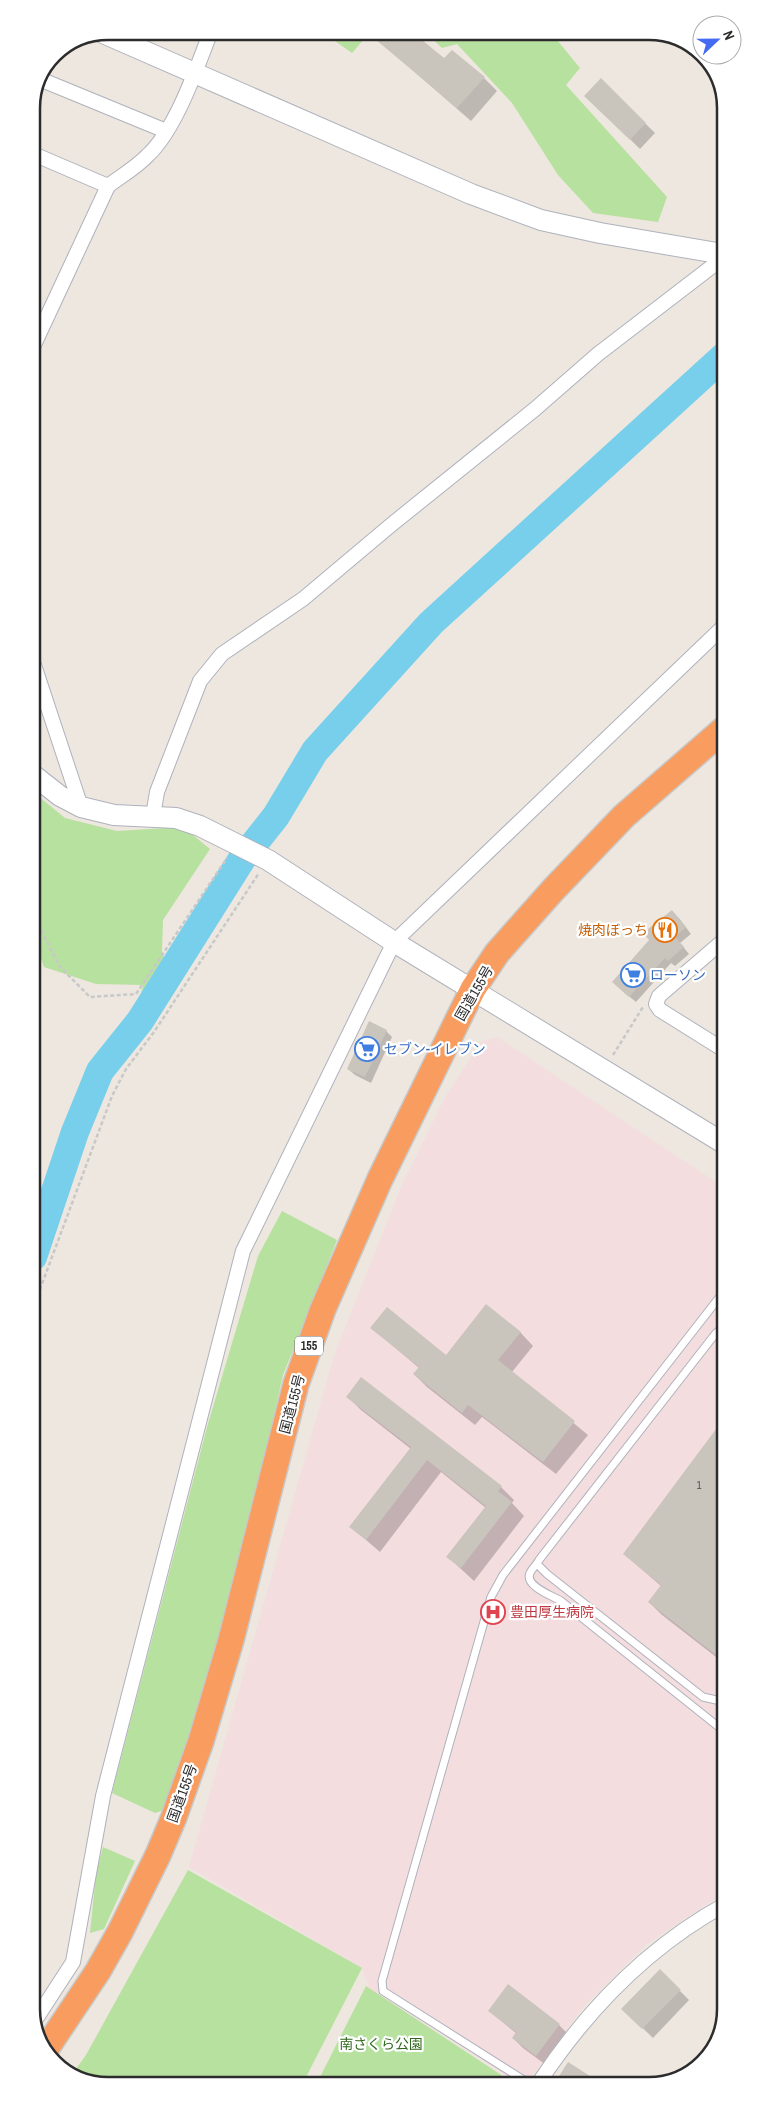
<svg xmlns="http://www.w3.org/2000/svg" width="757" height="2117" font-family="'Archivo Narrow','Noto Sans JP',sans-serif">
	<rect width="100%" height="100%" fill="#ede7df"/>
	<polygon fill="#f3dddf" points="497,1037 725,1188 726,1892 647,1944 586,2004 526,2084 520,2084 369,1988 362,1968 189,1867 334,1356 401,1187 444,1099 481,1042"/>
	<g fill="#b7e19e">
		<polygon points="321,31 371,31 352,53"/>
		<polygon points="424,31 555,31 552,34 580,68 566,85 667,197 658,222 593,213 558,175 512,103 457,44 442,48"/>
		<polygon points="32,791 65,818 117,831 183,827 210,849 163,920 162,952 170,977 166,1002 111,1078 40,1255 33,1266 33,1233 52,1206 80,1131 75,1098 86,1068 112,1064 132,1033 143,985 96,984 44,967 32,933"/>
		<polygon points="282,1211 337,1240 283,1375 235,1585 167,1809 155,1813 112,1793 207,1427 258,1256"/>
		<polygon points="103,1847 135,1861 104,1929 90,1933 96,1874"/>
		<polygon points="188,1870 362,1968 302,2085 102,2086 73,2073 86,2055"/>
		<polygon points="366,1986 369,1988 515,2084 316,2085"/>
	</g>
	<g fill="#0003">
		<polygon points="377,39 445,60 484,78 497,91 471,121"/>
		<polygon points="601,80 655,133 640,149 586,96"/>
		<polygon points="678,917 691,934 680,943 689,954 675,966 671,963 636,1002 619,988"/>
		<polygon points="386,1031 392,1037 371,1083 355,1075 348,1069"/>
		<polygon points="372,1328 447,1356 520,1332 533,1346 512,1372 588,1435 556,1474 482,1417 475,1425 427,1387 414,1374 419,1368"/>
		<polygon points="361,1379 501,1487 514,1500 512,1503 524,1516 474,1581 448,1557 486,1508 441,1472 380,1552 351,1527 411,1449 361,1410 348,1397"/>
		<polygon points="725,1419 725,1664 662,1615 649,1602 661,1586 624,1554"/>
		<polygon points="660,1971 689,2000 653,2038 623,2009"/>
		<polygon points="489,2011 559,2025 569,2035 546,2065 523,2048 513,2038 517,2034"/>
	</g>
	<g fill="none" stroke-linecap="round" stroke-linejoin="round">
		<polyline stroke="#77cfeb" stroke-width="28" points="33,1257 75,1132 100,1071 140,1021 242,859 276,816 315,751 431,623 723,357"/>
	</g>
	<g fill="#c9c5bd">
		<polygon points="382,31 411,31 444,58 452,50 485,77 457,108 375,39"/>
		<polygon points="601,78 646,123 630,140 584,96"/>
		<polygon points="672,910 686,927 675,937 684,947 668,961 665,958 629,997 612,982 649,940 643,933"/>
		<polygon points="369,1021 387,1030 365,1077 347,1069"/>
		<polygon points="486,1304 521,1332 498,1360 575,1421 543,1462 468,1405 462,1413 413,1374 419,1367 370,1328 387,1307 446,1355"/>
		<polygon points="361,1377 502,1486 498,1491 512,1502 461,1568 446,1557 486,1506 427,1460 366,1540 349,1527 411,1447 346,1397"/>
		<polygon points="725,1417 725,1662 648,1602 661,1585 623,1554"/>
		<polygon points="660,1969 681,1990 642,2029 621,2009"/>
		<polygon points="508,1984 560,2024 536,2056 512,2038 516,2032 488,2011"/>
		<polygon points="568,2062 601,2083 554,2084"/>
	</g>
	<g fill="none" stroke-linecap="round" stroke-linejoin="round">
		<defs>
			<g id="lane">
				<path d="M 725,1325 L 716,1333 L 539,1560 C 537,1565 532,1568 530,1573 C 524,1586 553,1596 561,1601 L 725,1732"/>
				<polyline points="537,1564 547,1574 703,1697 725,1702"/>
				<polyline points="530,2084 383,1991 382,1981 491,1597 503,1575 725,1290"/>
			</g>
			<g id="street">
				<polyline points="283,31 286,31"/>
				<polyline points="42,80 166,131"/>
				<path d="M 31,153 L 108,186 C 121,176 137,167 148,155 C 176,129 197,67 211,31"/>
				<polyline points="32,349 108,186"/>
				<polyline points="32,659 81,807"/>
				<polyline points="153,816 157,792 200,681 222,654 303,599 391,525 535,409 598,354 723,258"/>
				<polyline points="724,940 659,996 656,1004 660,1010 724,1050"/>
				<polyline points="34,2022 73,1962 103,1796 243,1251 394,942 724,626"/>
				<path d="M 538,2084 C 586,2011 649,1946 726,1904"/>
			</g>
			<g id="secondary">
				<polyline points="103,33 471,194 541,220 600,233 723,254"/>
				<polyline points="32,774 60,796 81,807 114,815 176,818 200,826 268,860 394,942 725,1144"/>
			</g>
			<polyline id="highway" points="46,2049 98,1971 120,1932 158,1855 174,1817 201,1741 231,1640 296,1384 323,1309 380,1179 473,989 497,953 553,890 624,816 724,729"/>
		</defs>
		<use href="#lane" stroke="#afb2bc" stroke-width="9"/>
		<use href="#street" stroke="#afb2bc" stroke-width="16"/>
		<use href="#secondary" stroke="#afb2bc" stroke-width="22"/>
		<use href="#highway" stroke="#c8c8c8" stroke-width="28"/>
		<g stroke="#c8c8c8" stroke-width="2.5" stroke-dasharray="4 2.5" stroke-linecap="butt">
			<polyline points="32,913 60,967 90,997 136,994 227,858"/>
			<polyline points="613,1055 643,1007"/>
			<polyline points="33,1308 112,1096 126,1069 154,1032 259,873"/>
		</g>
		<use href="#lane" stroke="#fff" stroke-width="7"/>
		<use href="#street" stroke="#fff" stroke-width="14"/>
		<use href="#secondary" stroke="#fff" stroke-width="20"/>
		<use href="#highway" stroke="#f89d5f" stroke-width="25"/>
	</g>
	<defs>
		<symbol id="restaurant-ring" viewBox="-11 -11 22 22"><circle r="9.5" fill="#fff" stroke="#e8710a" stroke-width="1.5"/><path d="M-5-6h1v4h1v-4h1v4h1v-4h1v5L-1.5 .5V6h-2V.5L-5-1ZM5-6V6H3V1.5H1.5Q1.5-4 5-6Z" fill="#e8710a"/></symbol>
		<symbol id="supermarket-ring" viewBox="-11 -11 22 22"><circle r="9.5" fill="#fff" stroke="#3f7fe0" stroke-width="1.5"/><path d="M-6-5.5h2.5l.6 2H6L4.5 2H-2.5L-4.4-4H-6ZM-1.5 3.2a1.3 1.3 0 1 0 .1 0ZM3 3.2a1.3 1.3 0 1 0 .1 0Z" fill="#3f7fe0"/></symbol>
		<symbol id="hospital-ring" viewBox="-11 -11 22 22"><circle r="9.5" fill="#fff" stroke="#e0444e" stroke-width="1.5"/><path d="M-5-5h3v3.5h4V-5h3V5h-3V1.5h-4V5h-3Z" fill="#e0444e"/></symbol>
	</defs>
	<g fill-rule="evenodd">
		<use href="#restaurant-ring" x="651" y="916" width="28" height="28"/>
		<use href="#supermarket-ring" x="619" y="961" width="28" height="28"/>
		<use href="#supermarket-ring" x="353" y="1035" width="28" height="28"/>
		<use href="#hospital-ring" x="479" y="1598" width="28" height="28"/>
	</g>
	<g text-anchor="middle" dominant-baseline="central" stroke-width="4.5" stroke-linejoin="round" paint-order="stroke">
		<g font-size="11" fill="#535250">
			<text x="699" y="1485">1</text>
		</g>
		<rect fill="#fff" stroke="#6b6b6b" stroke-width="1" x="295" y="1336.5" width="28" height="19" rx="4"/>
		<g font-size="12" font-weight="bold" fill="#2c2c2c">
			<text x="309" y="1346">155</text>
		</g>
		<g font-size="14" fill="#c56008" stroke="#fff" text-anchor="end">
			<text x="648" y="930">焼肉ぼっち</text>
		</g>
		<g font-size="14" fill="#366cbe" stroke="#fff" text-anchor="start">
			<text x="650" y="975">ローソン</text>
			<text x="384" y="1049">セブン-イレブン</text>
		</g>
		<g font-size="14" fill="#2c2c2c" stroke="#fff">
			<text transform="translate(474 993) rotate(-60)">国道155号</text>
			<text transform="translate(292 1404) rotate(-75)">国道155号</text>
			<text transform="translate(182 1793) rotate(-70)">国道155号</text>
		</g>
		<g font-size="14" fill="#be3a42" stroke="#fff" text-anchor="start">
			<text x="510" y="1612">豊田厚生病院</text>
		</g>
		<g font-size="14" fill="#2f681d" stroke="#fff">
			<text x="381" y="2044">南さくら公園</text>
		</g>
	</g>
	<path d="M0 0H757V2117H0ZM108 40H649A68 68 0 0 1 717 108V2009A68 68 0 0 1 649 2077H108A68 68 0 0 1 40 2009V108A68 68 0 0 1 108 40Z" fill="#fff" fill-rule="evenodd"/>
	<path fill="none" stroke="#2c2c2c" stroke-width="2.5" d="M108 40H649A68 68 0 0 1 717 108V2009A68 68 0 0 1 649 2077H108A68 68 0 0 1 40 2009V108A68 68 0 0 1 108 40Z"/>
	<g transform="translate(717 40) rotate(68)"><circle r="24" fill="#ffffff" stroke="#ababab"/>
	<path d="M0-4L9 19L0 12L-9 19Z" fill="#466bf3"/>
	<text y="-8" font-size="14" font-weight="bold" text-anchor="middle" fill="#2c2c2c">N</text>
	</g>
</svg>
